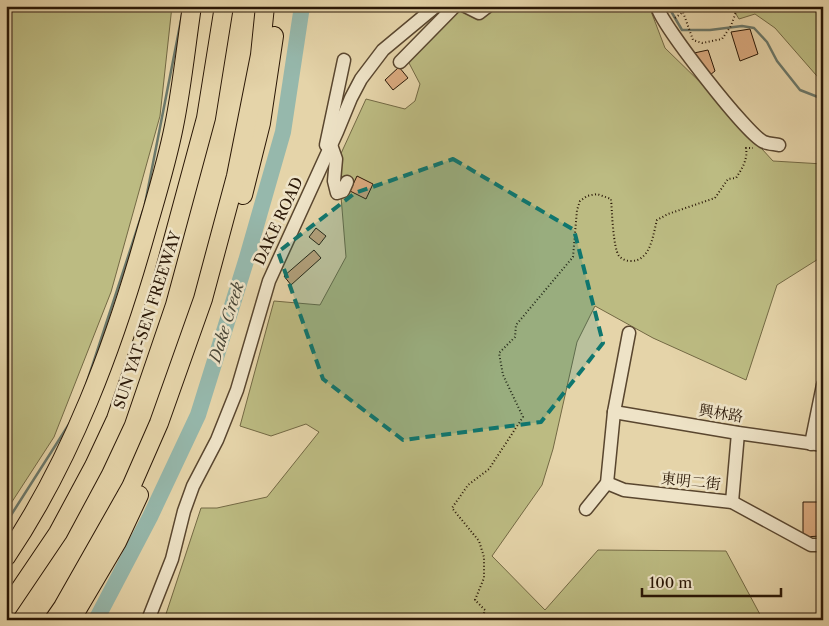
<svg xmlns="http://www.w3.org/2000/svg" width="829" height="626" font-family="'Libre Caslon Text','Noto Serif TC',serif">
	<rect width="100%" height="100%" fill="#e5d4a9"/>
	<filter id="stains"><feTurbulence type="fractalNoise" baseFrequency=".004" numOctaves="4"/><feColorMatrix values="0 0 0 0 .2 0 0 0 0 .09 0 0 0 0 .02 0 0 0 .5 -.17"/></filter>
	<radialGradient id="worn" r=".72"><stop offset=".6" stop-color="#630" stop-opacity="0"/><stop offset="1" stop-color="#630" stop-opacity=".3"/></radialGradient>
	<g fill="#bcbb82" stroke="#736944">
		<polygon points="6,6 172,6 160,116 111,292 54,437 6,511"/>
		<polygon points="477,6 649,6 665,48 704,86 773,161 823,164 823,256 777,285 746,380 653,338 595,306 577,342 553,449 542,485 492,556 545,610 598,550 726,551 763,620 164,620 201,508 217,508 267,497 319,432 306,424 271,436 240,426 274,301 320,305 346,257 338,160 366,99 405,109 415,101 420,84 409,63 408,51 450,13"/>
		<polygon points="731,6 823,6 823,83 775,28 755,14 739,19"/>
	</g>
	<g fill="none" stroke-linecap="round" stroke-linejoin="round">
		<g stroke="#6b786a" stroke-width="2.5">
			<polyline points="668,6 682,30 710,30 742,26 754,28 767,42 777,61 800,90 823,99"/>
			<polyline points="301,11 325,6"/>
			<polyline points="145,204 182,15"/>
			<polyline points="87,382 143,211"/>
			<polyline points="6,523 71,421"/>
		</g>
		<polyline stroke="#96b8ac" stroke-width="16" points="96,620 150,517 198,415 246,261 283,132 302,6"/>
	</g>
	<g fill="#daaa7f" stroke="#2a1706">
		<polygon points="750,29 758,54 740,61 731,32"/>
		<polygon points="708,50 715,71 710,75 694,53"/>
		<polygon points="399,67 408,78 393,90 385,80"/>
		<polygon points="357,176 373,184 366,199 350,191"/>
		<polygon points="316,228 326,236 319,245 309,237"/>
		<polygon points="314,250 321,258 291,285 284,276"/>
		<polygon points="803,502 822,502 821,536 803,537"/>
	</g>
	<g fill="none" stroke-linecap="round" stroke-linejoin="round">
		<defs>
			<g id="minor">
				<polyline points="465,6 479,13 488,6"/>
				<path d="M 657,6 C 660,23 748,136 764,142 C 769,144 775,144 779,145"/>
				<polyline points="400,62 455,6"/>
				<polyline points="326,145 344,60"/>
				<polyline points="331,145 336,159 334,181 337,193 343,191 347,182"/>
				<polyline points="614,412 738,433 823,445"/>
				<polyline points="811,444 823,385"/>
				<polyline points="607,483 624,490 732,502 811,545 823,545"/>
				<polyline points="732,502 738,433"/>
				<polyline points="586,509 607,483 614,412 629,333"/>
				<polyline points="148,620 172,559 184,511 193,486 217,440 237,390 269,281 337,132 351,98 361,79 383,50 436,6"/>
			</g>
			<g id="highway">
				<polyline points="243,195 261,123 274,36"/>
				<path d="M 6,557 C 72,459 114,346 146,232 C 156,197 167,162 174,126 C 182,87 186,46 192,6"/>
				<polyline points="6,610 58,533 94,466 116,419 157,299 206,118 224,6"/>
				<polyline points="54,620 63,607 131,487 159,423 203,299 236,176 260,55 265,6"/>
				<polyline points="71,620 117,542 139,495"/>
			</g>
		</defs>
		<use href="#minor" stroke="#59462f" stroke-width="15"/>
		<use href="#highway" stroke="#2a1706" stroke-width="20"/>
		<g stroke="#2a1706" stroke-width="2" stroke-dasharray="1 2.5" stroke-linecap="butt">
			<polyline points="675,18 683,12 693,40 702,43 722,39 731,26 738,6"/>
			<path d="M 482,620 L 485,610 L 475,600 L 484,578 L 484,557 L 479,541 L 452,508 L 468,485 L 489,469 L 523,417 L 503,375 L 499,353 L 515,337 L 516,325 L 573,257 L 577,210 L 580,201 L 587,196 L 597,194 L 611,199 C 612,210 613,248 619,256 C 622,259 626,261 630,261 C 651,262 653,234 657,220 L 668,214 L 715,198 L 728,179 L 736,178 C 742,169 748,159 746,148 L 753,148"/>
		</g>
		<use href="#minor" stroke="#eee3c7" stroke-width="12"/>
		<use href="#highway" stroke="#e5d4a9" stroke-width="18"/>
	</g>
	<path fill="#0f766e" fill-opacity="0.2" stroke="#0f766e" stroke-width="4" stroke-dasharray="10 6" stroke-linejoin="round" d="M 453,159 L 574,230 L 603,343 L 541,422 L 403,440 L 323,379 L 278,252 L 355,193 Z"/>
	<g text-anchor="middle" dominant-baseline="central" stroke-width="5" stroke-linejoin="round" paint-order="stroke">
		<g font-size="15" fill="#2a1706" stroke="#eee3c7">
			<text transform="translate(278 221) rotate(-65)">DAKE ROAD</text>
			<text transform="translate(147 320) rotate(-72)">SUN YAT-SEN FREEWAY</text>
			<text transform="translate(721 413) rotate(9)">興林路</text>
			<text transform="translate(691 481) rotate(6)">東明二街</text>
		</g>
		<g font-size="16" font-style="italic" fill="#4a4738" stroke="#eee3c7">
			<text transform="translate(226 322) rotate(-73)">Dake Creek</text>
		</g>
	</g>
	<rect width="829" height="626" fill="none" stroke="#e5d4a9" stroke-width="25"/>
	<rect x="8" y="8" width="814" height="611" fill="none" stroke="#2a1706" stroke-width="2.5"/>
	<rect x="12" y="12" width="804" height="601" fill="none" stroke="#2a1706"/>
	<path d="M642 588v8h139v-8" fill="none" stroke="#2a1706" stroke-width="2.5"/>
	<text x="649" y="588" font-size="15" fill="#2a1706" stroke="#eee3c7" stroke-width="4" paint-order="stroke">100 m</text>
	<rect width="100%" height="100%" filter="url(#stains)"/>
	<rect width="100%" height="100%" fill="url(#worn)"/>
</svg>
